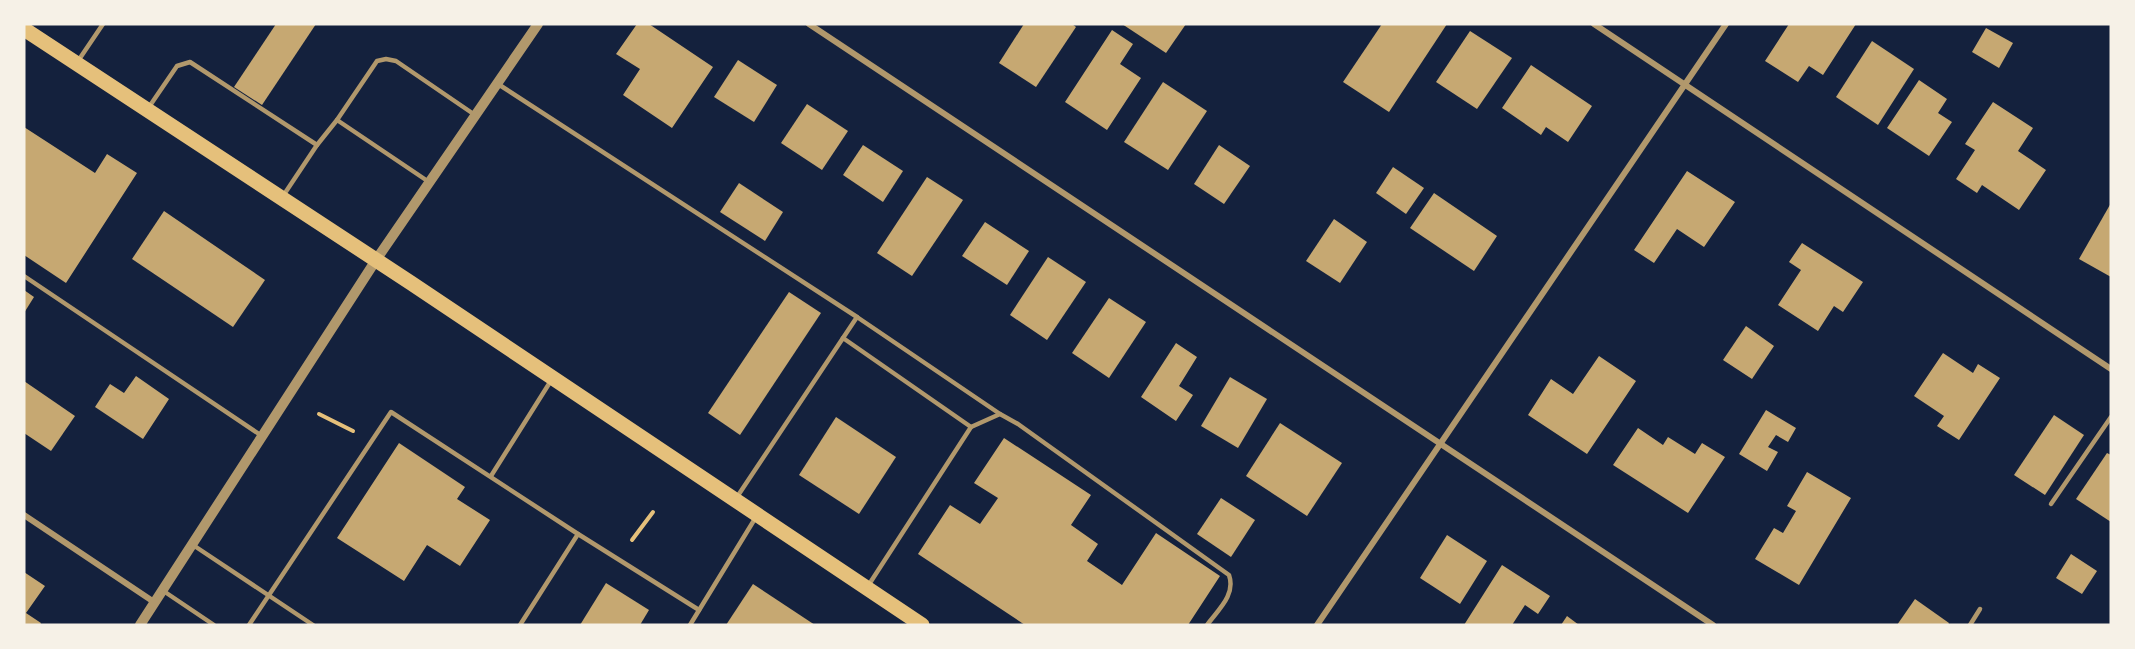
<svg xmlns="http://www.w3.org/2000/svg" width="2135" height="649" font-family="'Roboto Serif',serif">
	<rect width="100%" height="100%" fill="#14213d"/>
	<g fill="#c6a872">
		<polygon points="276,24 316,24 262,105 234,87"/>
		<polygon points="637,24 649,24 713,67 672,128 623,95 640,69 616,54"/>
		<polygon points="1024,24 1072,24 1076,27 1036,87 999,63"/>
		<polygon points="1122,24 1186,24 1166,53"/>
		<polygon points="1382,24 1447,24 1389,112 1343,82"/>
		<polygon points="1789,24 1856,24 1823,75 1809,66 1798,82 1765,61"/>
		<polygon points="1986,28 2013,43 1999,68 1972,52"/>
		<polygon points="1112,30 1133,44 1120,64 1141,78 1107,130 1065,102"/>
		<polygon points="1470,31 1512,58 1477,109 1436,82"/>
		<polygon points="1872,41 1914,69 1878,125 1836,97"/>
		<polygon points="738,60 777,85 754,122 714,97"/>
		<polygon points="1531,65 1592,106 1568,142 1546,127 1541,135 1502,108"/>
		<polygon points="1919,80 1947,99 1938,113 1952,122 1929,156 1887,128"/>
		<polygon points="1163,82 1207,111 1168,170 1124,142"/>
		<polygon points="1993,102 2033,128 2018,151 2046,170 2019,210 1982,185 1977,193 1956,179 1975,150 1965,144"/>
		<polygon points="807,104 848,131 822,170 781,143"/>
		<polygon points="24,127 95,173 107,154 137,173 66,283 24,255"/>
		<polygon points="863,145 903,171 883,202 843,175"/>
		<polygon points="1219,145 1250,166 1224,204 1194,184"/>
		<polygon points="1393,167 1424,188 1406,214 1376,193"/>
		<polygon points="1687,171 1735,202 1704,247 1677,229 1654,263 1634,250"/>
		<polygon points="927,177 963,200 912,276 877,253"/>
		<polygon points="739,183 783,212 765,241 720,212"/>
		<polygon points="1434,193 1497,236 1474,271 1410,228"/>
		<polygon points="2111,203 2111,277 2079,259"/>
		<polygon points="164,211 265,280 233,327 132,259"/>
		<polygon points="1334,219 1367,242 1340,283 1306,261"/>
		<polygon points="985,222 1029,251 1007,285 962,256"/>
		<polygon points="1802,243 1863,282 1843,312 1834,306 1818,331 1778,305 1801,270 1789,262"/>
		<polygon points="1048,257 1086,282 1047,340 1010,315"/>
		<polygon points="24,290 34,297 24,313"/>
		<polygon points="789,292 821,313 740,435 708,413"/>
		<polygon points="1109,298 1146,322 1109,378 1072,353"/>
		<polygon points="1746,326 1774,346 1752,379 1723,360"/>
		<polygon points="1176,343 1197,357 1179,386 1193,395 1176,421 1141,397"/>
		<polygon points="1943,353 1973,373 1978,364 2000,378 1959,440 1937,426 1944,416 1914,396"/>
		<polygon points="1599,356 1636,381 1587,454 1528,415 1551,379 1573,394"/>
		<polygon points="136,376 169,399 143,439 95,407 110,384 124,393"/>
		<polygon points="1230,377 1267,399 1238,448 1201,426"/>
		<polygon points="24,381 75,416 51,451 24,433"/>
		<polygon points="1766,410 1796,428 1788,442 1776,435 1768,447 1778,452 1767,471 1739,454"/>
		<polygon points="2054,415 2084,435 2045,495 2014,475"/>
		<polygon points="836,417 896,457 859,514 799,475"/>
		<polygon points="1280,423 1342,463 1307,516 1246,476"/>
		<polygon points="1638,428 1663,445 1668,437 1695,454 1702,443 1725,457 1688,513 1613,465"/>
		<polygon points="1004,438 1091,495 1071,525 1098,544 1087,561 1122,585 1156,533 1220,576 1188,625 1025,625 918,554 950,505 980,524 998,498 974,483"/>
		<polygon points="399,443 465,487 457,499 490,520 460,566 427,545 404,581 337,538"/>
		<polygon points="2107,453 2111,455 2111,522 2076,499"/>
		<polygon points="1807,472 1851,498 1799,585 1755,559 1774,528 1783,533 1796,511 1787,506"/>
		<polygon points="1221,498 1255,520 1231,557 1197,534"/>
		<polygon points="1447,535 1487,561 1460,604 1420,578"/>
		<polygon points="2071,554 2097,571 2082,594 2056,578"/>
		<polygon points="1502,565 1550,596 1538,614 1525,605 1512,625 1464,625"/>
		<polygon points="24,572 45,586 26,613 41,623 40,625 24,625"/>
		<polygon points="606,583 649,610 640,625 580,625"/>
		<polygon points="753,584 815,625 726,625"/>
		<polygon points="1915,599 1949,623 1948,625 1897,625"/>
		<polygon points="1567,616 1579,625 1561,625"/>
	</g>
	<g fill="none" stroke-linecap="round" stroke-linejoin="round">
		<g stroke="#e5c07b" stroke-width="4">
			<polyline points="319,414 353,431"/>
			<polyline points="632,540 653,512"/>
		</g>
		<g stroke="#b1986c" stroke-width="4.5">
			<polyline points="78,61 103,24"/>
			<polyline points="498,84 857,317 843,338"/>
			<polyline points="149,107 177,66 190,62 317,145 283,196"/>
			<polyline points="317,145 337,120"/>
			<polyline points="429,182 337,120 377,61 386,59 396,61 475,115"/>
			<polyline points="24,276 262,436"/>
			<polyline points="857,317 1000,414"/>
			<path d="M 971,427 L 1000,414 L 1018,424 L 1229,575 C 1236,595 1218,610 1207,625"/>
			<polyline points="491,476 552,379"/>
			<polyline points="737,497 843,338 971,427 868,586"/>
			<polyline points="2051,504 2111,417"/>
			<polyline points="193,545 313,625"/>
			<polyline points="162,590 214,625"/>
			<polyline points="249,625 391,412 578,534 699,610"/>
			<polyline points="520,625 578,534"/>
			<polyline points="690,625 756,517"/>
			<polyline points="1970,625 1980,609"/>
		</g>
		<g stroke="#b1986c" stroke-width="6">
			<polyline points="809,24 1713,625"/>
			<polyline points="1594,24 2111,369"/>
			<polyline points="24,515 154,602"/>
			<polyline points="1317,625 1726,24"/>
		</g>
		<polyline stroke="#b1986c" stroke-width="10" points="140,625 376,260 538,24"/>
		<polyline stroke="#e5c07b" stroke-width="15" points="24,29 411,283 922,625"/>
	</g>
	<rect width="2135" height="649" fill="none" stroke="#f6f1e7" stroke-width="51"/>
</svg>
